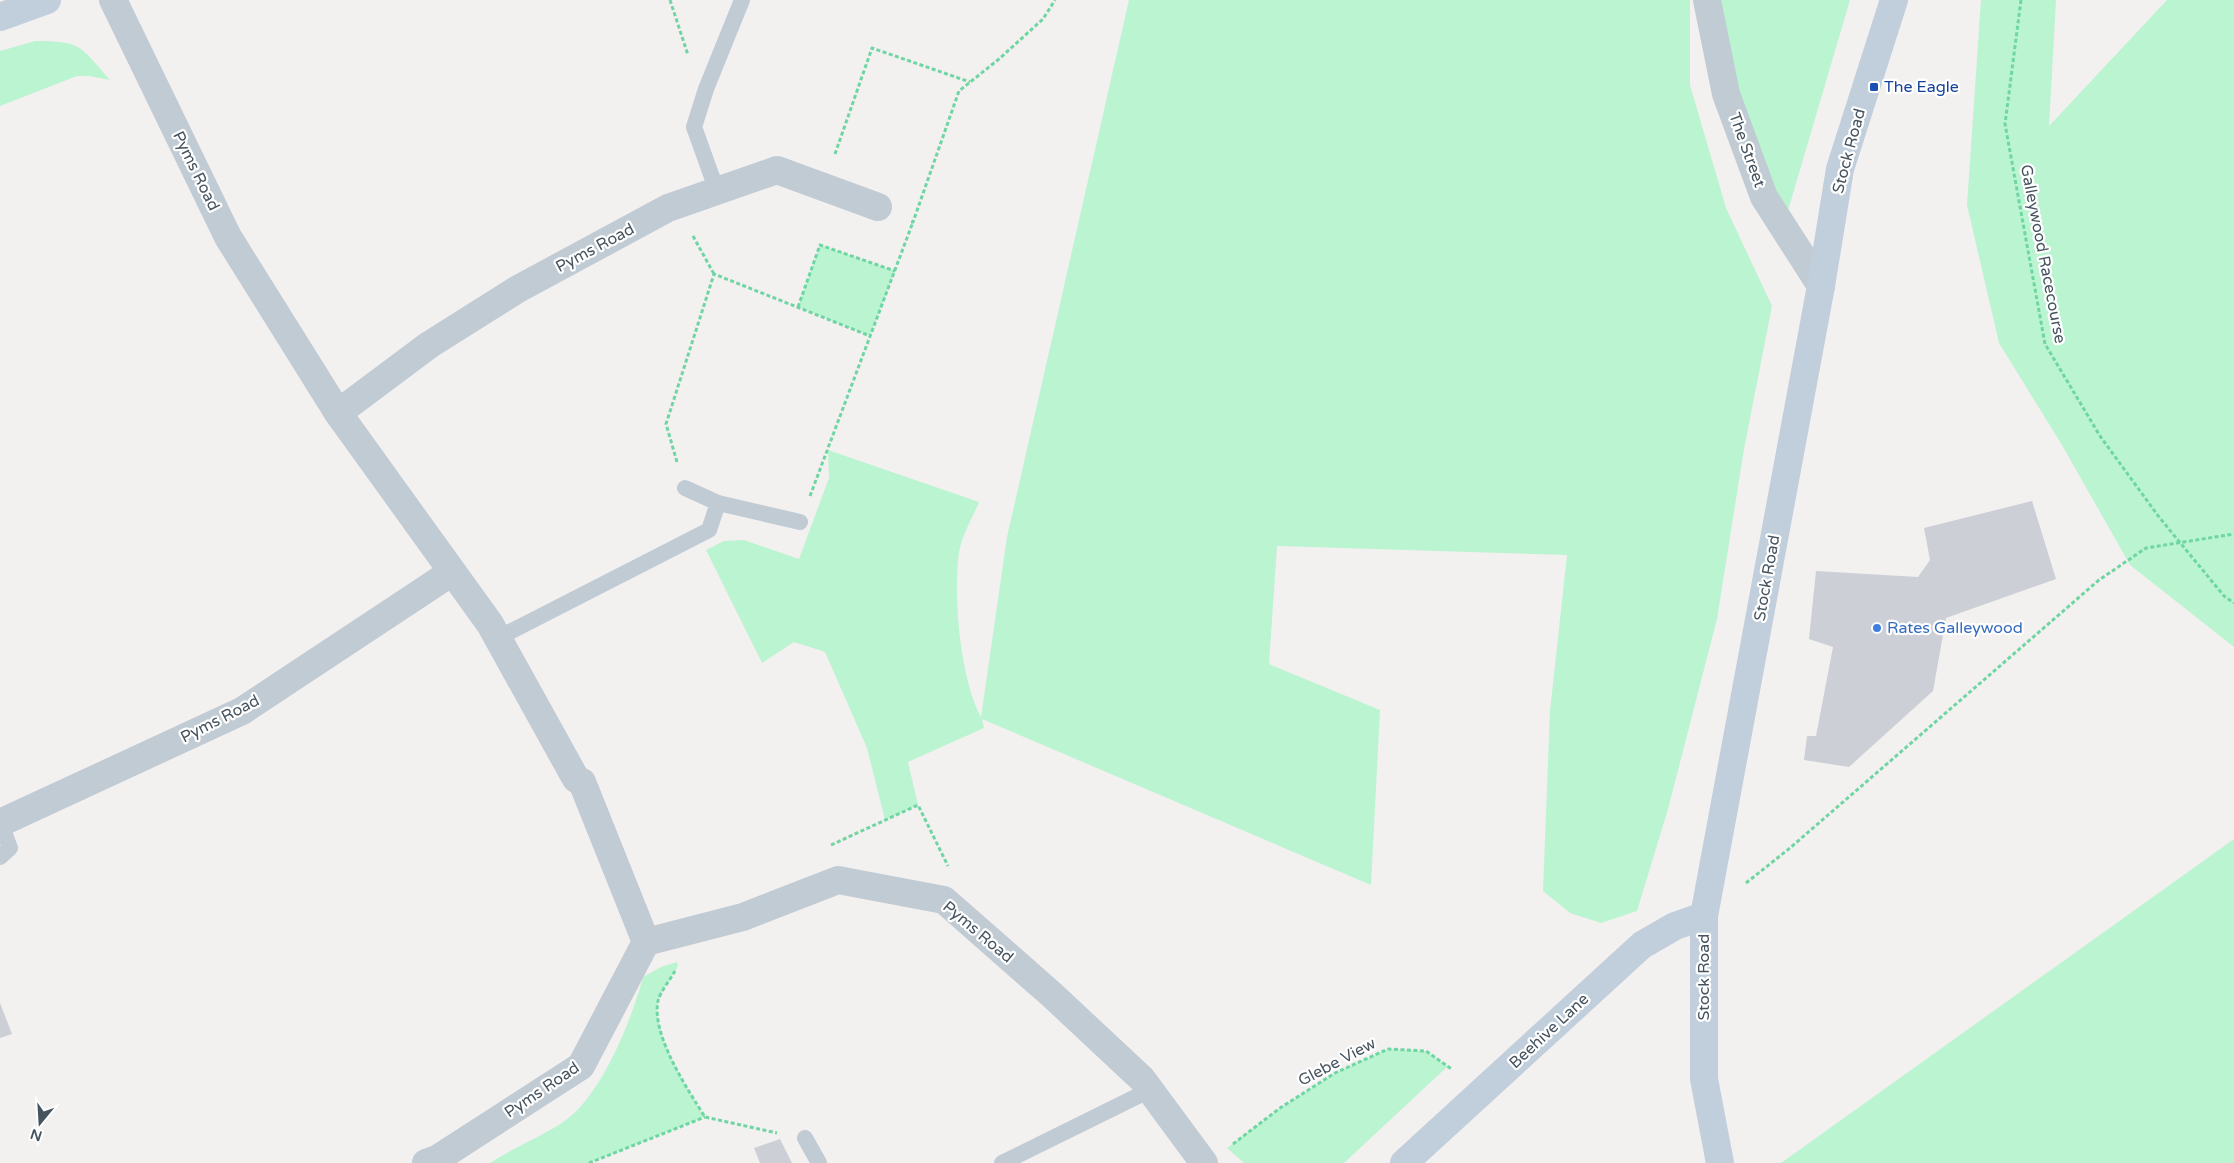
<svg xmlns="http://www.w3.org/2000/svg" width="2234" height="1163" font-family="'Varela Round',sans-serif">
	<rect width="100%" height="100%" fill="#f3f0f0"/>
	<g fill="#bbf4d1">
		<path d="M 1129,0 L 1690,0 L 1690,85 L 1726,208 L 1772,306 L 1744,449 L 1717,619 L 1668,809 L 1637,911 L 1601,923 L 1570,913 L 1543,891 L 1550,711 L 1567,555 L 1277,546 L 1269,664 L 1380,710 L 1371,885 L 982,719 L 984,728 L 908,762 L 918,805 L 885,820 L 867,748 L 825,652 L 794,642 L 762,663 L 706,550 L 724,541 L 744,540 L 799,559 L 829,478 L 828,450 L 979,502 C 973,517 962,535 959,552 C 953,596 960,678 981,717 L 1007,537 Z"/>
		<polygon points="1717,0 1850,0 1787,214 1758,173"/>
		<polygon points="1981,0 2056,0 2049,126 2167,0 2234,0 2234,647 2130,565 2062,445 1999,343 1967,205"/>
		<path d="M 35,41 C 82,41 80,46 110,80 L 89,76 L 77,76 L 0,106 L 0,51 Z"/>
		<polygon points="820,245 895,271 870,336 798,307"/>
		<polygon points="2234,839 2234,1163 1781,1163"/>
		<path d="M 677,962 L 678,966 C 672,977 663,988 659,1000 C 649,1029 690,1093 705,1117 L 589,1163 L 490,1163 C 514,1147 542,1137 566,1120 C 602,1094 632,1019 643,977 L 661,967 Z"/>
		<polygon points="1388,1049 1426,1051 1448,1066 1344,1163 1244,1163 1227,1148 1280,1108 1335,1073"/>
	</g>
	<g fill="#cccfd6">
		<polygon points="2032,501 2056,579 1946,618 1933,691 1849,767 1804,760 1807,736 1816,736 1833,647 1809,639 1816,571 1918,577 1930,560 1924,528"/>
		<polygon points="0,1003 12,1034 0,1038"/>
		<polygon points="780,1139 792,1163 760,1163 754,1148"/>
	</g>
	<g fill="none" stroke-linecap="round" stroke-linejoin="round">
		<g stroke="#6fd6a3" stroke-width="3" stroke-dasharray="4 2.5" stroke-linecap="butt">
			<polyline points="670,0 688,55"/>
			<polyline points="2021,0 2005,124 2045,344 2100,436 2159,517 2224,596 2234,603"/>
			<polyline points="835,154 872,48 970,82"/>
			<polyline points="911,222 913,222 959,91 999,59 1043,19 1055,0"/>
			<polyline points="693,236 714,274"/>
			<polyline points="798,307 820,245 895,271"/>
			<polyline points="677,462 666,424 714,274 870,336"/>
			<polyline points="810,496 913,222"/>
			<polyline points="831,845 918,805 948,866"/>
			<polyline points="1746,883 1790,848 2099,580 2146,548 2234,534"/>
			<path d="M 675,971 C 670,980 660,992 658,1001 C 651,1035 688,1090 705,1117 L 777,1133"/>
			<polyline points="1233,1144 1280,1108 1335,1073 1388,1049 1426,1051 1453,1070"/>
			<polyline points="589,1163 705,1117"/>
		</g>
		<g stroke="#c0cbd4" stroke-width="16">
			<polyline points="717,191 694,127 706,89 742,0"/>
			<polyline points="685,488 718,503"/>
			<polyline points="498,638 709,530 718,503 800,522"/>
			<polyline points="0,857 10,848 1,824"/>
			<polyline points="805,1138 819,1163"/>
			<polyline points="1002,1163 1150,1090"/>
		</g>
		<g stroke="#c0cbd4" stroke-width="28">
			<polyline points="113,0 228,237 338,413 490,624 576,779 582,782 646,942 581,1066 437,1159 426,1163"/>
			<polyline points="1707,0 1726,94 1764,197 1821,286"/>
			<polyline points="338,413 429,345 518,289 668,208 777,170 878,207"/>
			<polyline points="0,823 242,711 452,572"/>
			<polyline points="646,942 743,917 838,880 944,900 1051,994 1142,1079 1204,1163"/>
		</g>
		<g stroke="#c1cedb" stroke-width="28">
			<polyline points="0,17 47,0"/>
			<polyline points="1404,1163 1642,945 1675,926 1704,916"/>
			<polyline points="1720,1163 1704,1079 1704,916 1821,286 1840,169 1894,0"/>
		</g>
	</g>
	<rect fill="#1a4fb4" stroke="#fff" stroke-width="2" x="1869" y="82" width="10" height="10" rx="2.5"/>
	<circle fill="#3f7fe0" stroke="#fff" stroke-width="2" cx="1877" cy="628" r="5"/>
	<g text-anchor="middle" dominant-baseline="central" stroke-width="4.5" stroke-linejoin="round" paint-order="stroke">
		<g font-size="16" fill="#164399" stroke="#fff" text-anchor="start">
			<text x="1884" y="87">The Eagle</text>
		</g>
		<g font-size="16" fill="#465460" stroke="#fff">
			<text transform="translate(1747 150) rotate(70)">The Street</text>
			<text transform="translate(1849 151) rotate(-75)">Stock Road</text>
			<text transform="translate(196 171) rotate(64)">Pyms Road</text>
			<text transform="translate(595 248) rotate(-28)">Pyms Road</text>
			<text transform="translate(2043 254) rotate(79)">Galleywood Racecourse</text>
			<text transform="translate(1767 578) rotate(-80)">Stock Road</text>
			<text transform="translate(220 719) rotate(-27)">Pyms Road</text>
			<text transform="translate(978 932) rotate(40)">Pyms Road</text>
			<text transform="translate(1704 977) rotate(-90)">Stock Road</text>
			<text transform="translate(1549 1031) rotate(-43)">Beehive Lane</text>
			<text transform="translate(1337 1062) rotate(-28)">Glebe View</text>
			<text transform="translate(542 1090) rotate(-34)">Pyms Road</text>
		</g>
		<g font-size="16" fill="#366cbe" stroke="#fff" text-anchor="start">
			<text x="1887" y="628">Rates Galleywood</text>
		</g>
	</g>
	<g transform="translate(40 1123) rotate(198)" stroke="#ffffff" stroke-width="4" paint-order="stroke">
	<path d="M0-4L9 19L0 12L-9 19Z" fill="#465460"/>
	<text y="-8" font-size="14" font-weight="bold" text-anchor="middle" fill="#465460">N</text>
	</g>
</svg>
